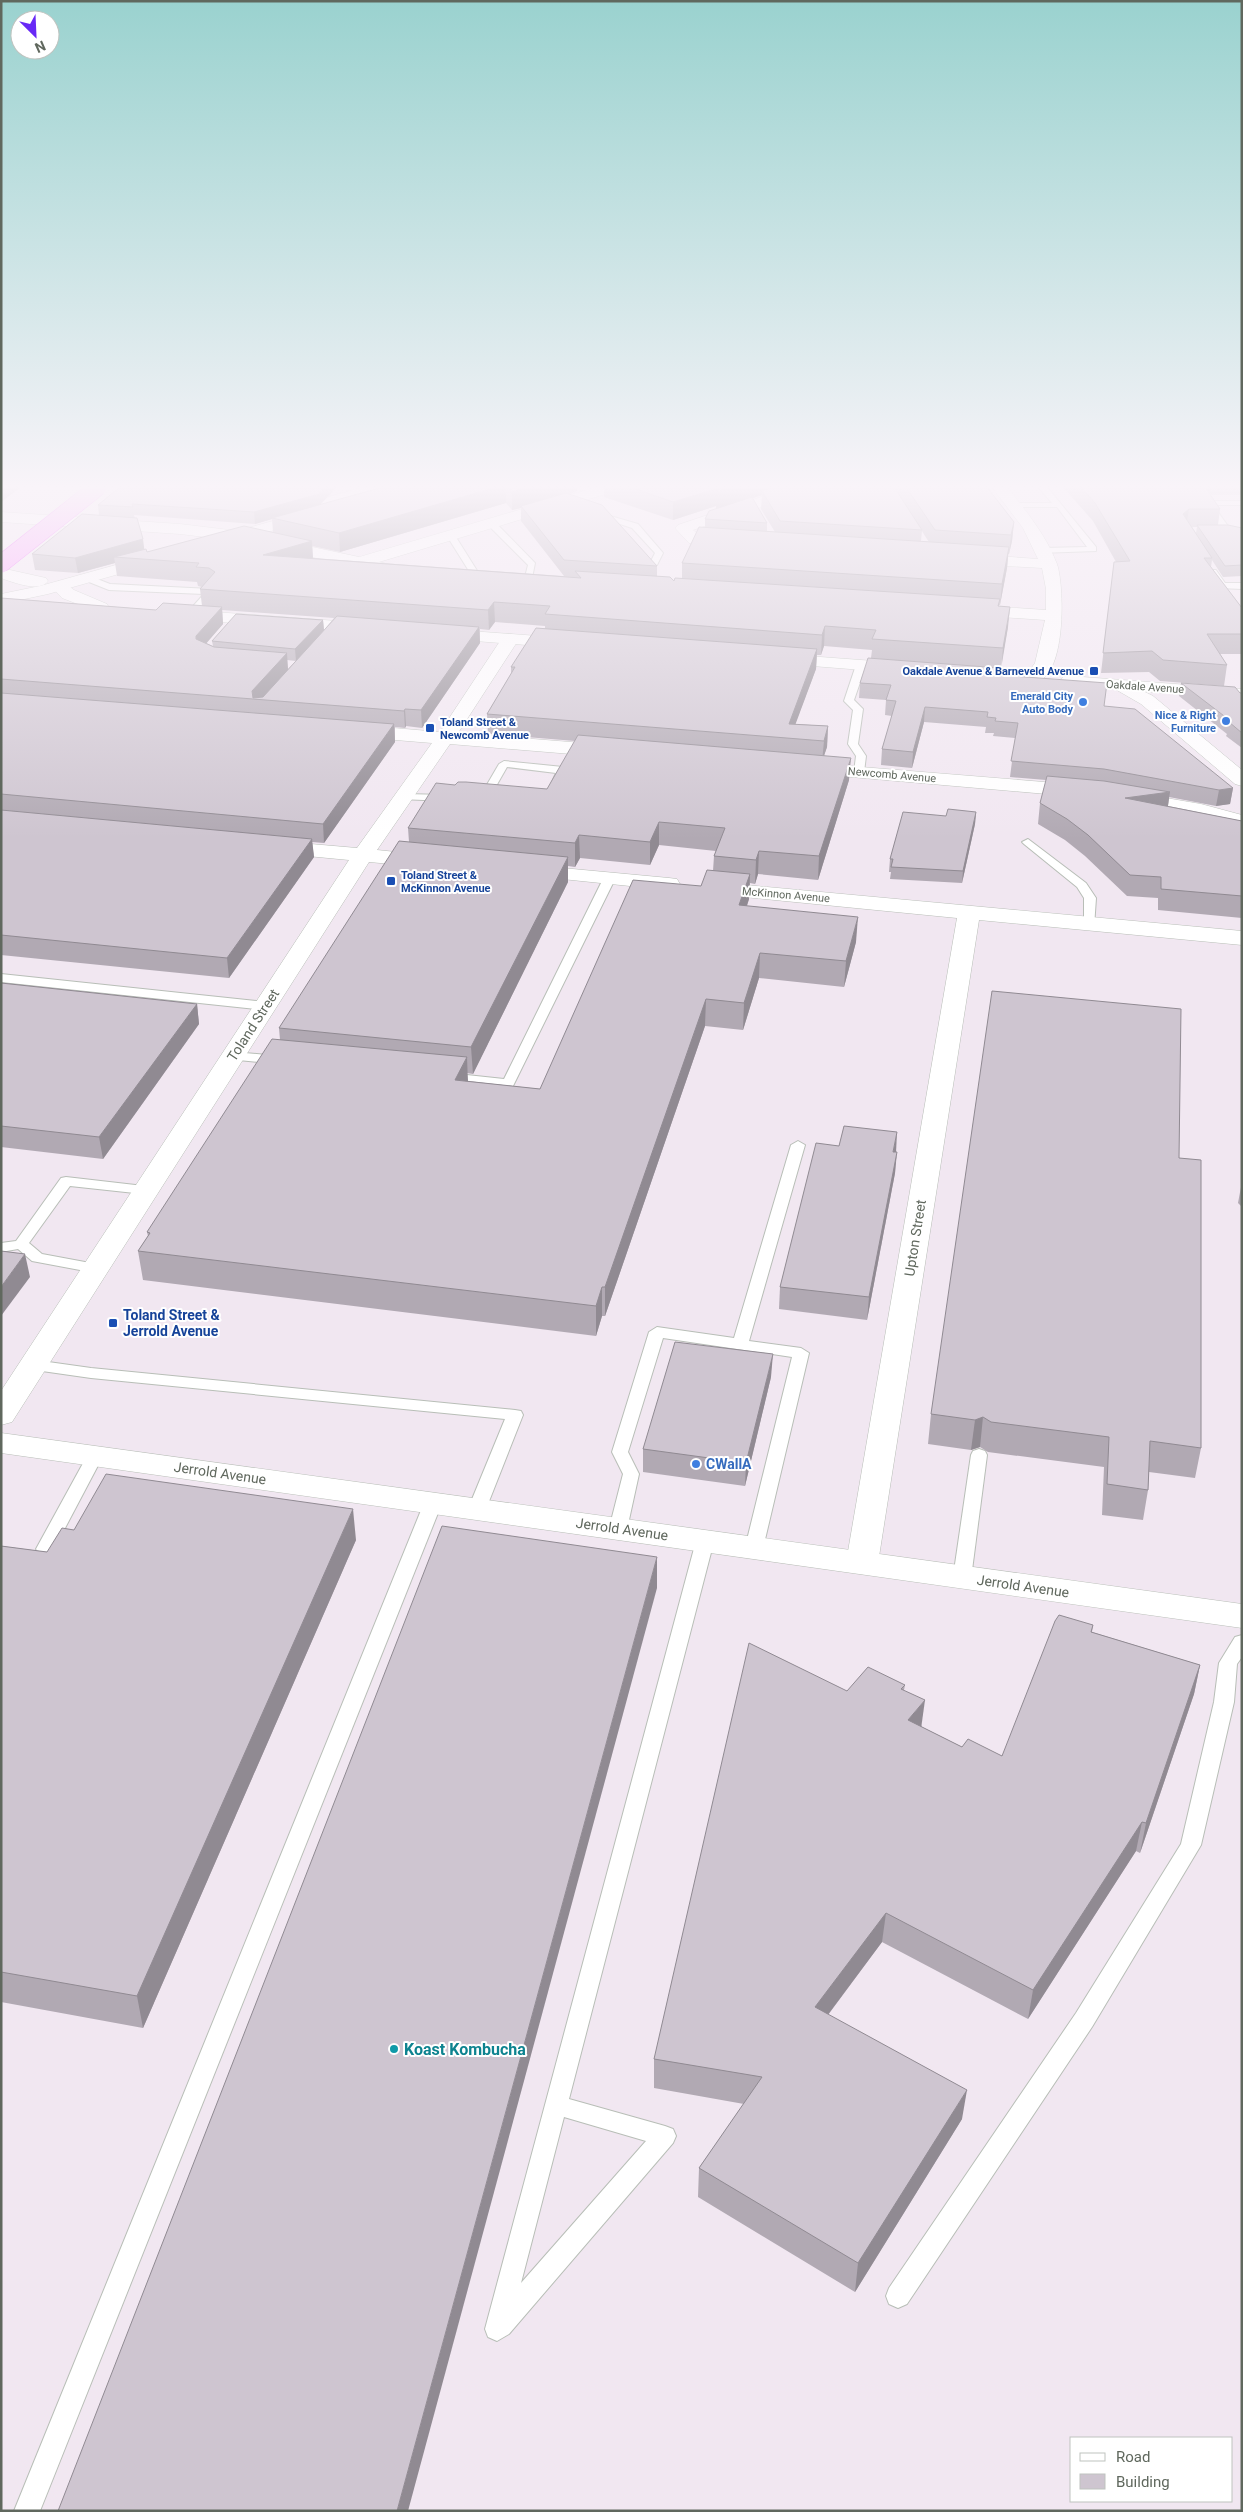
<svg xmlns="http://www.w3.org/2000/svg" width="1243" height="2512" font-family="Roboto,sans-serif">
	<rect width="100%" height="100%" fill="#f1e7f1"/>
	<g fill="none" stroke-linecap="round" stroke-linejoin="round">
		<defs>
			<g id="service">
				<polygon points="1038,487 1047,487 1096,547 1096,551 1039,553 1038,551 1042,548 1087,547 1057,507 1014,507 1010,505 1014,503 1052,503"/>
				<polygon points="1204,501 1242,501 1242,505 1213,505 1230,529 1242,532 1242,537 1224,533 1203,503"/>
				<polygon points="593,511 638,524 663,553 657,565 650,563 655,553 632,528 593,515"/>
				<polygon points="489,522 495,522 535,563 531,583 524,581 528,565 489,526"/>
				<polygon points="448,534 454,534 481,577 480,579 474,579 447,536"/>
				<polygon points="1210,570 1216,570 1225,583 1242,583 1242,589 1219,588 1209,572"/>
				<polygon points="87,575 110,584 211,589 215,592 190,618 185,615 204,594 109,590 84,580 83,578"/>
				<polygon points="861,662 866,665 854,700 863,709 858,744 866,756 864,772 859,775 854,772 856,756 848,744 853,710 844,701 856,665"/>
				<polygon points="504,761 563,767 568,770 560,786 556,787 551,784 556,773 507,767 487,802 479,802 478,800 499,764"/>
				<polygon points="404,794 447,795 452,798 447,801 400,799 399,797"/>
				<polygon points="1028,839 1086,883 1096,898 1094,927 1086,927 1084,924 1084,898 1077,887 1024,844 1022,842"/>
				<polygon points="609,876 615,879 513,1086 443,1080 441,1077 448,1073 504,1079 603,879"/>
				<polygon points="1,974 266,1002 272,1006 266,1010 1,982"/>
				<polygon points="233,1052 278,1056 285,1060 278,1064 228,1059 226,1056 228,1053"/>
				<polygon points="798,1141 805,1145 749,1341 801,1348 809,1353 763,1548 760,1552 754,1554 748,1552 745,1548 792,1357 663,1338 628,1452 639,1474 627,1529 624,1533 612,1533 609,1529 623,1474 612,1452 649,1332 657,1327 734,1338 791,1145"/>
				<polygon points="66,1177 144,1186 151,1190 144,1194 70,1186 29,1243 42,1254 101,1265 104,1268 101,1271 96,1273 32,1261 18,1249 1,1252 1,1243 16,1241 61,1178"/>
				<polygon points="34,1360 91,1368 515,1410 521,1411 523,1415 486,1509 483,1513 471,1513 468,1509 505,1419 91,1378 28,1369 26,1365"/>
				<polygon points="979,1449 985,1451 987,1455 971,1578 968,1582 962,1584 956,1582 953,1578 971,1455 973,1451"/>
				<polygon points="95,1450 101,1452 103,1456 54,1549 51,1553 45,1555 39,1553 36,1549 87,1456 89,1452"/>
				<polygon points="433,1497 439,1499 442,1503 40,2511 14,2511 424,1503 427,1499"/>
				<path d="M 705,1535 L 711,1537 L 714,1541 L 569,2099 L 665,2126 L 673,2129 L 676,2136 L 673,2143 L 509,2334 L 497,2341 L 488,2337 L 485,2329 L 696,1541 L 699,1537 ZM 564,2117 L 646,2141 L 521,2283 Z"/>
				<polygon points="1242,1635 1242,1657 1237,1664 1234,1702 1201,1845 1092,2027 907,2304 898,2308 889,2304 886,2296 889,2288 1076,2013 1181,1844 1214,1702 1219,1663 1235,1637"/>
			</g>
			<g id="minor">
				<polygon points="597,487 621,487 619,490 379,562 396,566 398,569 396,572 390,574 238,541 180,534 1,522 1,512 180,524 238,531 359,557"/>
				<polygon points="791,487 814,487 812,490 693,530 700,536 736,540 738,543 736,546 689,543 675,528 678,525"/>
				<path d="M 992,487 L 1007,487 C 1026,511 1046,535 1057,564 C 1065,587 1067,692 1027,682 L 1024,678 L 1035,663 L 1045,620 L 972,615 L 966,614 L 964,610 L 966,606 L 972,605 L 1046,610 L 1046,589 L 1042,568 L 970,564 L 962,559 L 970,554 L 1038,559 L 1023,528 Z"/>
				<polygon points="510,634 516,635 519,639 458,733 608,745 615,747 618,751 615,755 608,757 450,744 377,850 425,855 432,857 435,861 432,865 425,867 369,862 12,1422 1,1425 1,1391 349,860 276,853 269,851 266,847 269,843 276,841 357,848 432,743 359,737 352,735 350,731 352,727 359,725 440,732 504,635"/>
				<polygon points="1121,680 1153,696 1242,770 1242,786 1235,784 1141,704 1115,689 1112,685 1115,681"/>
				<polygon points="812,763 1081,785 1088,787 1091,791 1088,795 1081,797 805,773 802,769 805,765"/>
				<polygon points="1131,792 1201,804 1242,815 1242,827 1199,816 1124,802 1121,798 1124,794"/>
				<polygon points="530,865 669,878 677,879 680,884 677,889 669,890 523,875 519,871 523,867"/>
				<polygon points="712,882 1242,931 1242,945 979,920 878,1563 874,1571 862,1574 850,1571 846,1563 957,918 704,893 701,888 704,883"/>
			</g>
			<g id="tertiary">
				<polygon points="364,487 389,487 387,490 309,512 317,516 314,519 225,544 217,539 219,536 287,517 279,513 282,510"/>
				<polygon points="152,555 158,557 160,560 158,563 48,594 1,604 1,594 40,586"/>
				<path d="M 1,568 L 46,578 L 48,581 C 40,593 12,582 1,578 Z"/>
				<polygon points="1,1433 1242,1604 1242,1628 1,1453"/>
			</g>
			<g id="secondary">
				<polygon points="59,581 65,583 74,590 107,604 109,608 107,612 101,613 62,598 51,586"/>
				<polygon points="186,610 365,623 371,624 374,628 371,632 365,633 180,619 178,615 180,611"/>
				<polygon points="443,629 565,638 571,639 574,643 571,647 565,648 437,638 434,634 437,630"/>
				<polygon points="780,654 901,663 907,664 910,668 907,672 901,673 774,663 771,659 774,655"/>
				<polygon points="1069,676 1242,689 1242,699 1063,685 1060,681 1063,677"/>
			</g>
		</defs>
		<use href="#service" stroke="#b8beb7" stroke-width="2"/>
		<use href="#minor" stroke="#b8beb7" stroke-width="1"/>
		<use href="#tertiary" stroke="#b8beb7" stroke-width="1"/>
		<use href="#secondary" stroke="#b9c1b8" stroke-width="1"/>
		<use href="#service" fill="#fff" fill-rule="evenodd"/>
		<use href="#minor" fill="#fff" fill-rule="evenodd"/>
		<use href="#tertiary" fill="#fff" fill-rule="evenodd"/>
		<use href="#secondary" fill="#fff" fill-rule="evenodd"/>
		<defs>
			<polyline id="motorway-bridge" points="1,564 98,487"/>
		</defs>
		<use href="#motorway-bridge" stroke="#e400f8" stroke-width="18" stroke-linecap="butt"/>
		<use href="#motorway-bridge" stroke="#fc90ff" stroke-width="17"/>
	</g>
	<g fill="#b1a9b3" fill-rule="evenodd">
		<path d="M 120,487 L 320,505 L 383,487 L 577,487 L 577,491 L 569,494 L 657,566 L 657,577 L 674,581 L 682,578 L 682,563 L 705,527 L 705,519 L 716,509 L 716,506 L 673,520 L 604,497 L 604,487 L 987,487 L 1014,522 L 1012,541 L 1009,554 L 1008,554 L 1007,568 L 1000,605 L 999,605 L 999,606 L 1008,627 L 999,675 L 1104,706 L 1233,788 L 1230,804 L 1216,806 L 1169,797 L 1168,806 L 1242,821 L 1242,918 L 1158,910 L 1158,898 L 1127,896 L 1085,856 L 1065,840 L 1038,824 L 1040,803 L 1046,780 L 1010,777 L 1015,738 L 993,736 L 994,733 L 985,733 L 986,727 L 924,722 L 912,768 L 881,765 L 882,749 L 892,716 L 885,715 L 886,700 L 859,698 L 860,683 L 871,658 L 872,650 L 824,646 L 821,655 L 817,655 L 816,669 L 795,724 L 828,726 L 827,747 L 824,755 L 849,780 L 818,880 L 758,874 L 755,884 L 750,883 L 749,899 L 747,906 L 856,942 L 844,987 L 759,978 L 743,1030 L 705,1026 L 605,1316 L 602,1316 L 596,1336 L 143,1280 L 138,1251 L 148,1236 L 147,1232 L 280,1040 L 279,1028 L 409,842 L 408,828 L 455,785 L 547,789 L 575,741 L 488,734 L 487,714 L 511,674 L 511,667 L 545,629 L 545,626 L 495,622 L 489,630 L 480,629 L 480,643 L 422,728 L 406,726 L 405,728 L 395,727 L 395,742 L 324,843 L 312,842 L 314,857 L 229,978 L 1,955 L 1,598 L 156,610 L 202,606 L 200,589 L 202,587 L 198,586 L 197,582 L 117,576 L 115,563 L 78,573 L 35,570 L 32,554 L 99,515 L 98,505 ZM 762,495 L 761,509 L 775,532 L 767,531 L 767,523 L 752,498 ZM 506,503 L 512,510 L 521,508 L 521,521 L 564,576 L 576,577 L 313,558 L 312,546 L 340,552 ZM 134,515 L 255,524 L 272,519 L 273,532 L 147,552 L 144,549 ZM 922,531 L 925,536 L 929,542 L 921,541 ZM 222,610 L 334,618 L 324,630 L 323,620 L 212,641 L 213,646 L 206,643 L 223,624 ZM 287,660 L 296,661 L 288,669 ZM 659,845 L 716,851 L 714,856 L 713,871 L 540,1089 L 468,1081 L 467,1073 L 473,1074 L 568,882 L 568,866 L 575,867 L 580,858 L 650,865 Z"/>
		<path d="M 1063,487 L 1242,487 L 1242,495 L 1211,495 L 1220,509 L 1218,525 L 1242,528 L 1242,576 L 1223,577 L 1212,560 L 1211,567 L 1242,608 L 1242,654 L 1220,654 L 1227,665 L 1224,686 L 1160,681 L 1149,672 L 1101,673 L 1114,562 L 1116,562 L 1093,521 ZM 1192,527 L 1197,527 L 1196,533 Z"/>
		<polygon points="1181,683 1242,693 1242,748 1226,736 1227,734 1179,696"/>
		<polygon points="976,812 975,824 962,883 890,879 891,872 889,872 890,859 946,816"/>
		<polygon points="1,983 197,1004 199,1024 103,1159 1,1147"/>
		<polygon points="839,1146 896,1152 895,1173 867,1320 779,1309 780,1287"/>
		<polygon points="1179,1158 1201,1448 1195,1478 1149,1472 1148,1490 1143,1520 1102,1515 1104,1467 988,1452 980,1447 971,1450 928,1444 931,1414"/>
		<polygon points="1242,1182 1242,1207 1238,1203"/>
		<polygon points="771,1377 745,1486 643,1472 643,1449"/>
		<polygon points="74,1530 356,1540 143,2028 1,2002 1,1546 47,1552"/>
		<polygon points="1093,1625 1092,1632 1200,1665 1194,1694 1140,1853 1136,1851 1028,2019 882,1942 828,2015 962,2119 855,2292 698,2197 699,2168 744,2104 654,2088 654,2059 847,1691 905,1685 904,1690 922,1727 962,1747 1002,1756"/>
	</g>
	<g fill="#908a92">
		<polygon points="1,487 21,487 1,502"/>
		<polygon points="325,487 337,487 320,505 272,518 272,519 255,524 254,512"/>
		<polygon points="497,487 506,487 506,503 340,552 339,533"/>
		<polygon points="528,487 577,487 577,491 522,508 521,506 521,508 512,510 512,492"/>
		<polygon points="784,487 762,491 762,495 716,510 716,506 673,520 673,502 719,488"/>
		<polygon points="1204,487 1210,487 1209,499"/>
		<polygon points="1189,509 1186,527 1183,514"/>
		<polygon points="1014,522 1012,541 1009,554 1011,535"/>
		<polygon points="143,539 145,555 114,557 115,563 78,573 75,558"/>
		<polygon points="312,541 313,560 263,555"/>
		<polygon points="1009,547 1007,568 1000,605 1002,584"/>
		<polygon points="494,602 495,622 489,630 488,610"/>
		<polygon points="222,607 223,624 198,653 196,636"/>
		<polygon points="1010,607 1008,627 1001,669 1003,648"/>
		<polygon points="323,620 324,631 296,661 295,649"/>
		<polygon points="825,626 824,646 821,655 822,635"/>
		<polygon points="479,627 480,643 422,728 421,710"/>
		<polygon points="817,649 816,669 790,739 789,724"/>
		<polygon points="287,653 288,670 261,700 253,699 252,691"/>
		<polygon points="925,707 924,722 912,768 913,752"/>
		<polygon points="405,709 406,726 405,728 404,711"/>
		<polygon points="394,724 395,742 324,843 323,824"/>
		<polygon points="828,726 827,747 822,762 824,741"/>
		<polygon points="851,758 849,780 818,880 819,856"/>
		<polygon points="1233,788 1230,804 1216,806 1219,790"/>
		<polygon points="1170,792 1167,812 1125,798"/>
		<polygon points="976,812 975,824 962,883 963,871"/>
		<polygon points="659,822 659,845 650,865 650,842"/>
		<polygon points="579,835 580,858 575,867 575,843"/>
		<polygon points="312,839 314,857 229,978 227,958"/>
		<polygon points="759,851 758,874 755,884 756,860"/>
		<polygon points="568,857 568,882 473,1074 471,1047"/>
		<polygon points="750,874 749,899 738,931 739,905"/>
		<polygon points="858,917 856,942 844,987 846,961"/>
		<polygon points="760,953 759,978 743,1030 744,1003"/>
		<polygon points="706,999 705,1026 605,1316 605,1287"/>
		<polygon points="197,1004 199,1024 103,1159 99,1137"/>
		<polygon points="467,1057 468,1084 455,1080"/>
		<polygon points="897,1132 896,1153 893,1152"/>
		<polygon points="897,1152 895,1173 867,1320 869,1297"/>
		<polygon points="25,1254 30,1277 1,1316 1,1287"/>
		<polygon points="602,1287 602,1316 596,1336 596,1306"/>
		<polygon points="773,1354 771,1377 745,1486 746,1463"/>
		<polygon points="983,1417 980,1447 971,1450 975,1420"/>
		<polygon points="353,1509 356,1540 143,2028 137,1996"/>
		<polygon points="657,1557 657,1588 408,2511 397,2511"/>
		<polygon points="1200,1665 1194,1694 1140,1853 1146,1823"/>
		<polygon points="925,1700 921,1729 908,1720"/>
		<polygon points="1142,1822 1136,1851 1028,2019 1033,1990"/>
		<polygon points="886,1913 882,1942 812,2036 815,2007"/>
		<polygon points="967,2090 962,2119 855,2292 858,2263"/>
	</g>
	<g fill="#cec5d0" stroke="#908a92">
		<polygon points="120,487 325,487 319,494 254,512 132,504 133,507 98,505"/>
		<polygon points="383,487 497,487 339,533 272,518"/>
		<polygon points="508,487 528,487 512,492"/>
		<polygon points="630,487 730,487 717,492 719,488 673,502"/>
		<polygon points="772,487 894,487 922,530 780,521 762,491"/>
		<polygon points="906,487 987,487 1014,522 1011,535 935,530"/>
		<polygon points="1081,487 1205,487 1220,509 1189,509 1183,514 1212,558 1204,558 1242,608 1242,634 1207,634 1227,665 1163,660 1152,651 1103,653 1114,562 1130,561 1095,503"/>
		<polygon points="566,493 602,505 657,566 564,560 521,506"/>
		<polygon points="752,497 767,523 705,519 709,511"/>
		<polygon points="82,514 137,518 143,539 75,558 32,554"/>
		<polygon points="1197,525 1228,525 1242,528 1242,565 1225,566"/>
		<polygon points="244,526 312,541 263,555 581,578 575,571 670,577 674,581 675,578 1000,599 998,606 1010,607 1003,648 872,639 876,630 825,626 822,635 545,614 550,606 494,602 488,610 200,589 215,572 209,568 196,567 199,563 114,557 146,549 147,552"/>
		<polygon points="699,527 1009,547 1002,584 682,563"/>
		<polygon points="1,598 156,610 163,603 222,607 196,636 196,639 214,647 287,653 252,691 253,698 263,697 337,616 479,627 421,710 405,709 404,711 1,679"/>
		<polygon points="236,614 323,620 295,649 212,641"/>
		<polygon points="536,628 817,649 789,724 828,726 824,741 487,714 515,667 511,667"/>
		<polygon points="868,658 1000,668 998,675 1107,683 1104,706 1135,709 1233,788 1219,790 1104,769 1011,761 1018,723 995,721 996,718 987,717 988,712 925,707 913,752 882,749 896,701 886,700 891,685 860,683"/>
		<polygon points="1181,683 1235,687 1240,693 1242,693 1242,733 1229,722 1232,722"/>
		<polygon points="1,693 394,724 323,824 1,794"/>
		<polygon points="578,735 851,758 819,856 759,851 756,860 714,856 725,828 659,822 650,842 579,835 575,843 408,828 436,783 455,785 458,782 466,782 547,789"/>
		<polygon points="1047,776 1104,781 1170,792 1125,798 1242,821 1242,896 1161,889 1161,877 1130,875 1088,835 1067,819 1040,803"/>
		<polygon points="948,809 976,812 963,871 891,867 893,859 890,859 903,812 946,816"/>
		<polygon points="1,810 312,839 227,958 1,935"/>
		<polygon points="399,841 568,857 471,1047 279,1028"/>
		<polygon points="707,870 750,874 739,905 858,917 846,961 760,953 744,1003 706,999 605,1287 602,1287 596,1306 138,1251 150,1233 147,1232 272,1039 467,1057 455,1080 540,1089 633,880 701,886"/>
		<polygon points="1,983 197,1004 99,1137 1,1126"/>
		<polygon points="992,991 1181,1009 1179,1158 1201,1160 1201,1448 1150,1441 1148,1490 1107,1484 1109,1437 991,1422 983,1417 975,1420 931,1414"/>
		<polygon points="844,1126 897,1132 893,1152 897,1152 869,1297 780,1287 816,1143 839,1146"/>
		<polygon points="1,1251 25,1254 1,1287"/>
		<polygon points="675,1342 773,1354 746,1463 643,1449"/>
		<polygon points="106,1474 353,1509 137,1996 1,1972 1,1546 47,1552 62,1528 74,1530"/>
		<polygon points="442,1526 657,1557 397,2511 58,2511"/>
		<polygon points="1059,1615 1093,1625 1091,1632 1200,1665 1146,1823 1142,1822 1033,1990 886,1913 815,2007 967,2090 858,2263 699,2168 762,2077 654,2059 749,1643 847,1691 868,1667 905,1685 901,1689 925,1700 908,1720 962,1747 968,1739 1002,1756 1055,1621"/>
	</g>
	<linearGradient id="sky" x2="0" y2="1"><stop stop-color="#9ad2cf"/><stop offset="0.58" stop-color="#f9f4f9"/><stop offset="1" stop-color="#f9f4f9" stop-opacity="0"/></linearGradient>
	<rect width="1243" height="839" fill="url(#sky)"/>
	<g fill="#1a4fb4" stroke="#fff" stroke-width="2">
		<rect x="1089" y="666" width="10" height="10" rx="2.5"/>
		<rect x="425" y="723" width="10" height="10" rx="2.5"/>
		<rect x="386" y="876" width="10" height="10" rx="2.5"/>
		<rect x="108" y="1318" width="10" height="10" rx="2.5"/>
	</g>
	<g fill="#3f7fe0" stroke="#fff" stroke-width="2">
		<circle cx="1083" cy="702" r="5"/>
		<circle cx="1226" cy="721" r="5"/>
		<circle cx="696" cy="1464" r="5"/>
	</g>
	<circle fill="#0f9aa8" stroke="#fff" stroke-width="2" cx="394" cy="2049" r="5"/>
	<g text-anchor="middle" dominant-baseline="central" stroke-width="4" stroke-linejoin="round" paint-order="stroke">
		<g font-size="11" font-weight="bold" fill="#164399" stroke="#fff" text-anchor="start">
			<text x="1084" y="671" text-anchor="end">Oakdale Avenue &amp; Barneveld Avenue</text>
			<text x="440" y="722">Toland Street &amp;<tspan x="440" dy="13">Newcomb Avenue</tspan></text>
			<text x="401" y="875">Toland Street &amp;<tspan x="401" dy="13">McKinnon Avenue</tspan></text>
		</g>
		<g font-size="11" fill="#60685e" stroke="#fff">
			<text transform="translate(1145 687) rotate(4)">Oakdale Avenue</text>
			<text transform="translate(892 775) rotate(5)">Newcomb Avenue</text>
			<text transform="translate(786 895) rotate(5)">McKinnon Avenue</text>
		</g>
		<g font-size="11" font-weight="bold" fill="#366cbe" stroke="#fff" text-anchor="end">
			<text x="1073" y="696">Emerald City<tspan x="1073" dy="13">Auto Body</tspan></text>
			<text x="1216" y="715">Nice &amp; Right<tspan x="1216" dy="13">Furniture</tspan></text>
		</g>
		<g font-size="14" fill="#60685e" stroke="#fff">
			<text transform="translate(253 1025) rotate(-57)">Toland Street</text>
			<text transform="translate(915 1238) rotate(-81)">Upton Street</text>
			<text transform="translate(220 1473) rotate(8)">Jerrold Avenue</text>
			<text transform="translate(622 1529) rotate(8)">Jerrold Avenue</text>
			<text transform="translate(1023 1586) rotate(8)">Jerrold Avenue</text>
		</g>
		<g font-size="14" font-weight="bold" fill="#164399" stroke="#fff" text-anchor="start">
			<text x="123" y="1315">Toland Street &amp;<tspan x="123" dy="16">Jerrold Avenue</tspan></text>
		</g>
		<g font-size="14" font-weight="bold" fill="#366cbe" stroke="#fff" text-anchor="start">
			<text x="706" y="1464">CWallA</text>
		</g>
		<g font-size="16" font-weight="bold" fill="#0d838f" stroke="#fff" text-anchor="start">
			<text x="404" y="2049">Koast Kombucha</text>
		</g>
	</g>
	<rect width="1243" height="2512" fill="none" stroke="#60685e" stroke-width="5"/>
	<rect x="1070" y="2437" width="162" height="65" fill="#ffffff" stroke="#bfc3bf"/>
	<rect x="1080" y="2453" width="25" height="8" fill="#ffffff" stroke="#bfc3bf"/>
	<text x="1116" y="2462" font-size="15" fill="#60685e">Road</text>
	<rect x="1080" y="2474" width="25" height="15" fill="#cec5d0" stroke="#bfc3bf"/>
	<text x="1116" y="2487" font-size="15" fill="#60685e">Building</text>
	<g transform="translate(35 35) rotate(156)"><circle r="24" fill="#ffffff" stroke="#bfc3bf"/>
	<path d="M0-4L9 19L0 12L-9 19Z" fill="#6829f6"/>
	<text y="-8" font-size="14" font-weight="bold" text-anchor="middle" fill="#60685e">N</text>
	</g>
</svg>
